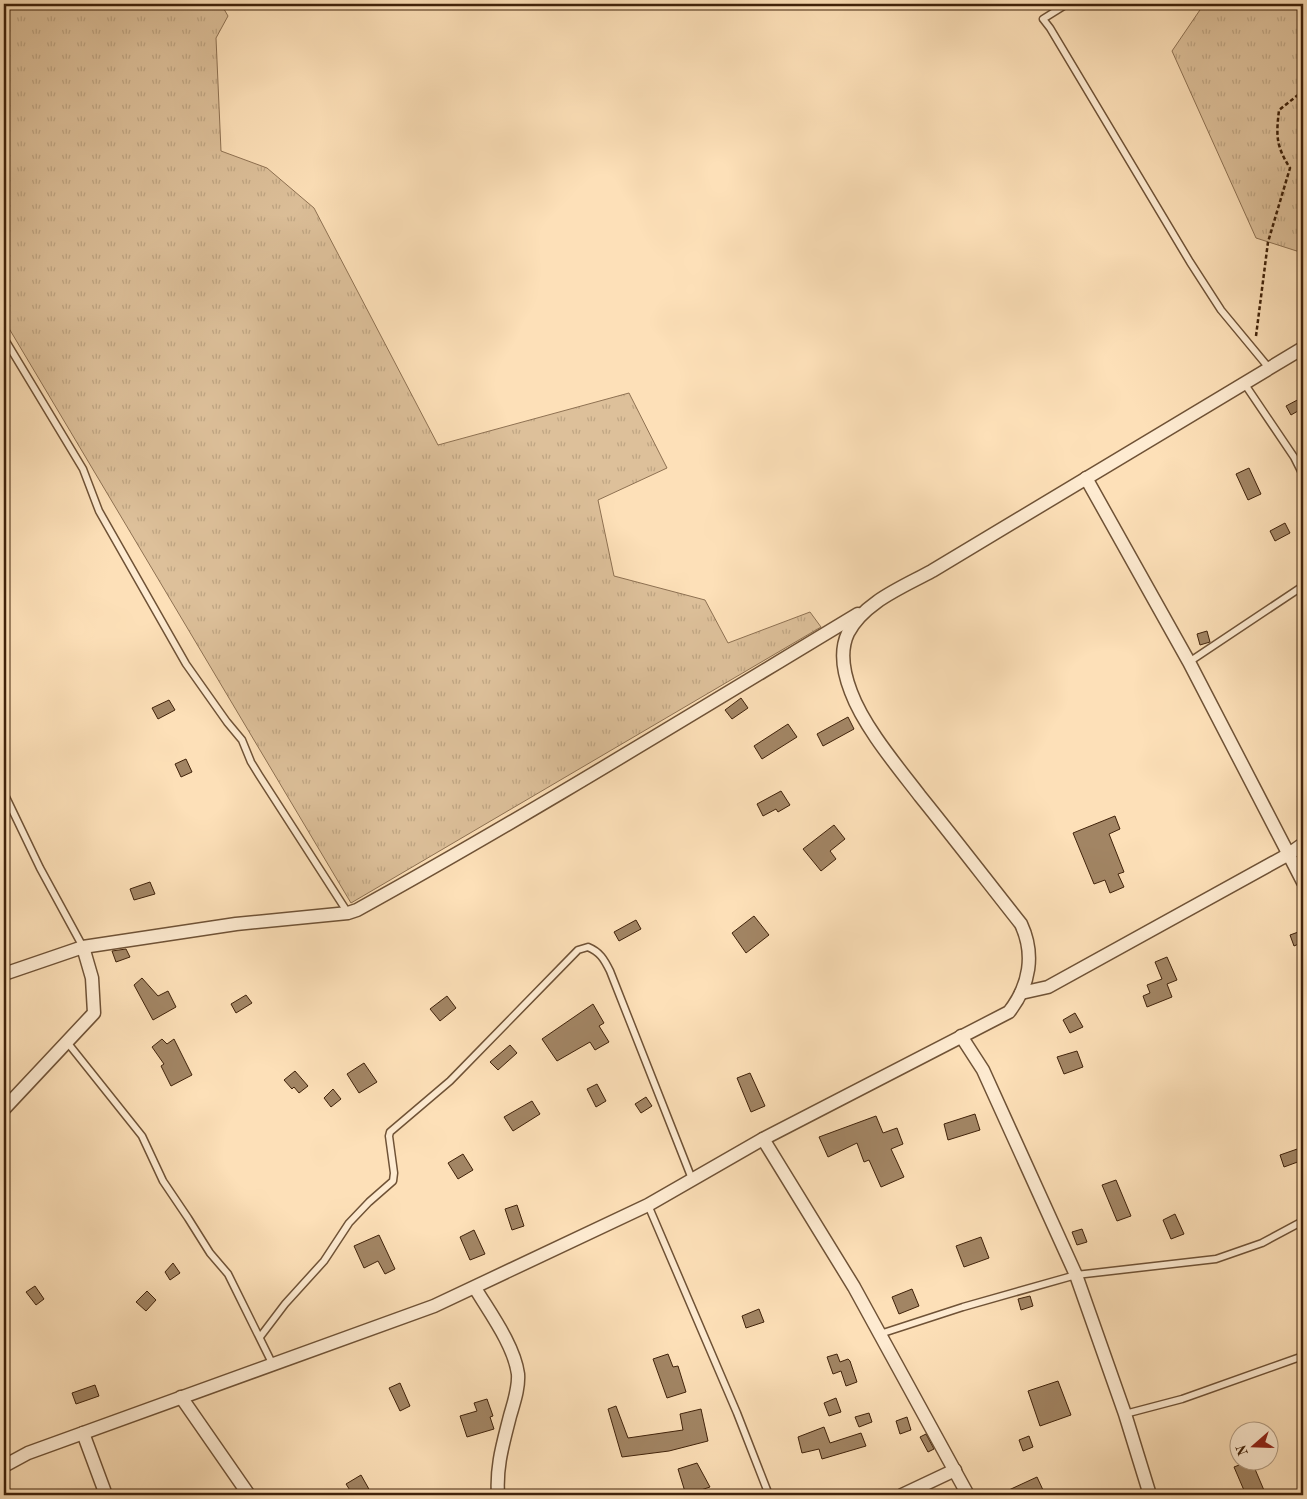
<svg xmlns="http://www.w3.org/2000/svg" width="1307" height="1499" font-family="'Old Standard TT',serif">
	<defs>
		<pattern id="grass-tufts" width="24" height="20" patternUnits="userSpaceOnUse" patternTransform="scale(1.25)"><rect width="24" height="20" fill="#ddc09a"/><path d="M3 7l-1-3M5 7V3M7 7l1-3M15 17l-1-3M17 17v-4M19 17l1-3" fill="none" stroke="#bfa583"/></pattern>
	</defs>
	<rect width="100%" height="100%" fill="#fde0b8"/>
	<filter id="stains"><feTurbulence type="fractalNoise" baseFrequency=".004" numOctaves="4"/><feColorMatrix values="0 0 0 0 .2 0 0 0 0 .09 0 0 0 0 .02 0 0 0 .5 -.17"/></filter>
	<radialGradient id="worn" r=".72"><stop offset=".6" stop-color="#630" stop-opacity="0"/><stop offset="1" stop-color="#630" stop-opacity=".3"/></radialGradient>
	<g fill="url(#grass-tufts)" stroke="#8e7152">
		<polygon points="4,4 221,4 228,16 216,38 221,151 267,168 314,208 438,445 629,393 667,468 598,500 614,576 705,600 728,643 810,612 821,627 351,903 4,320"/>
		<polygon points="1204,4 1303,4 1303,253 1256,238 1172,51"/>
	</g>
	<g fill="#a28564" stroke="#40220a">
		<polygon points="1303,397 1303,408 1291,415 1286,406"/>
		<polygon points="1249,468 1261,494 1248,500 1236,474"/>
		<polygon points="1285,523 1290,533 1275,541 1270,531"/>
		<polygon points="1207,631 1210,642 1200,645 1197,634"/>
		<polygon points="741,698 748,708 732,719 725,710"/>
		<polygon points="169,700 175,710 158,719 152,708"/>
		<polygon points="848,717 854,729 823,746 817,734"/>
		<polygon points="788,724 797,737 762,759 754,746"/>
		<polygon points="186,759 192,772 181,777 175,764"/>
		<polygon points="781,791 790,805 778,812 776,809 763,816 757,804"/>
		<polygon points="1115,816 1120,829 1109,834 1124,872 1118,874 1124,887 1110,893 1105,880 1094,884 1073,833"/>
		<polygon points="834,825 845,839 830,851 836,859 821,871 803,849"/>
		<polygon points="150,882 155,894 134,900 130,889"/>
		<polygon points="754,916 769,935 746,953 732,933"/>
		<polygon points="636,920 641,929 619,941 614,932"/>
		<polygon points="1301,931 1303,942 1294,946 1290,935"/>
		<polygon points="126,949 130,957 116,962 112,951"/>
		<polygon points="1167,957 1177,980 1167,984 1172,997 1147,1007 1143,996 1150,993 1147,985 1162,979 1155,962"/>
		<polygon points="142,978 158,996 168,991 176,1007 153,1020 134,985"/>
		<polygon points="246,995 252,1003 236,1013 231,1004"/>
		<polygon points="447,996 456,1008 440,1021 430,1009"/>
		<polygon points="593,1004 604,1023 599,1026 609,1042 595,1050 590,1042 557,1061 542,1039"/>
		<polygon points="1075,1013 1083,1027 1070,1033 1063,1020"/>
		<polygon points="162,1039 167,1044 174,1039 192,1075 171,1086 161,1066 164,1064 152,1047"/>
		<polygon points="510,1045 517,1053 498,1070 490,1062"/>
		<polygon points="1077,1051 1083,1067 1064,1074 1057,1057"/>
		<polygon points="364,1063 377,1082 359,1093 347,1074"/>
		<polygon points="295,1071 308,1086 299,1093 294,1087 292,1089 284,1080"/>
		<polygon points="750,1073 765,1106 751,1112 737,1078"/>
		<polygon points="597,1084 606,1101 596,1107 587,1089"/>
		<polygon points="333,1089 341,1099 331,1107 324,1098"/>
		<polygon points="646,1097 652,1106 641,1113 635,1104"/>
		<polygon points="532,1101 540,1114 513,1131 504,1117"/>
		<polygon points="975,1114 980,1130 948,1140 944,1124"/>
		<polygon points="876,1116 883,1133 897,1128 903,1144 891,1149 904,1177 881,1187 869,1160 864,1162 857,1143 828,1157 819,1137"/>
		<polygon points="1303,1147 1303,1160 1284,1167 1280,1155"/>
		<polygon points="463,1154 473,1170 458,1179 448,1163"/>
		<polygon points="1116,1180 1131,1216 1117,1221 1102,1185"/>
		<polygon points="517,1205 524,1226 512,1230 505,1209"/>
		<polygon points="1175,1214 1184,1234 1171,1239 1163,1220"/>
		<polygon points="1082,1229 1087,1242 1077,1245 1072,1232"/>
		<polygon points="474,1230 485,1254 470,1260 460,1237"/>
		<polygon points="379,1235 395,1269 385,1274 378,1261 364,1268 354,1246"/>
		<polygon points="981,1237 989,1258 964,1267 956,1246"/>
		<polygon points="173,1263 180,1273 170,1280 165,1272"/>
		<polygon points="35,1286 44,1299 36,1305 26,1292"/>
		<polygon points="912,1289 919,1306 899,1314 892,1297"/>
		<polygon points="147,1291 156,1300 146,1311 136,1302"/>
		<polygon points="1030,1296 1033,1306 1021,1310 1018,1299"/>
		<polygon points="759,1309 764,1322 746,1328 742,1316"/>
		<polygon points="668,1354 673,1367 678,1366 686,1392 667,1398 653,1359"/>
		<polygon points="837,1354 840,1362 848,1359 850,1361 857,1382 846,1386 841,1371 833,1374 827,1357"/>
		<polygon points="1058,1381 1071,1415 1040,1426 1028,1391"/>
		<polygon points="400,1383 410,1406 400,1411 389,1388"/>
		<polygon points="95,1385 99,1396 76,1404 72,1393"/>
		<polygon points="836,1398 841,1412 829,1416 824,1403"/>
		<polygon points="487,1399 493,1416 490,1417 494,1429 467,1437 460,1416 477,1411 474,1403"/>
		<polygon points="616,1406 628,1438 683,1430 680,1414 701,1409 708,1441 669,1451 622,1457 608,1409"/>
		<polygon points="869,1413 872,1422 859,1427 855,1417"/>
		<polygon points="907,1417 911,1430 900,1434 896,1421"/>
		<polygon points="824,1427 830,1443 861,1433 866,1446 822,1459 819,1449 802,1453 798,1437"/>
		<polygon points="926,1434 934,1449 928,1452 920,1437"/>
		<polygon points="1029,1436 1033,1447 1023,1451 1019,1440"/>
		<polygon points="1247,1462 1252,1462 1266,1495 1246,1495 1234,1467"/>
		<polygon points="697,1463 710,1487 686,1495 678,1469"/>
		<polygon points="361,1475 370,1491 363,1495 353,1495 346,1484"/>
		<polygon points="1037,1477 1043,1490 1031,1495 998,1495"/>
	</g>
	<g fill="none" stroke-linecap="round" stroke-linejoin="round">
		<defs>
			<g id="lane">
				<polyline points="1067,4 1043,19 1050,28 1190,262 1221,310 1269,368"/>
				<polyline points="4,338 83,469 99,511 186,664 227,722 242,740 251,762 259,775 348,913"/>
				<polyline points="1244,383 1294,457 1303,475"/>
				<polyline points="1189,662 1303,586"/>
				<polyline points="4,793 40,868 83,947"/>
				<polyline points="67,1042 142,1136 163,1181 188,1218 210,1253 228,1274 273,1365"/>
				<polyline points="648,1205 737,1413 769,1495"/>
				<polyline points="880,1334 963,1307 1076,1275 1216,1259 1262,1243 1303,1221"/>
				<path d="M 260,1337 L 285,1304 L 324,1261 L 349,1223 L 369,1202 L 393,1181 L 394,1173 L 389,1136 L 390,1132 L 450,1081 L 578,950 L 588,947 C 600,952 604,959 610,971 L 692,1179"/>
				<polyline points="1125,1414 1182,1399 1303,1356"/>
			</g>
			<g id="street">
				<polyline points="1086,478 1189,662 1303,882"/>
				<path d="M 4,974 L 83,947 L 236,924 L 348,913 L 357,910 C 527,816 692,714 858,614"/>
				<polyline points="1021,993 1048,987 1289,854 1303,844"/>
				<polyline points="961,1036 983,1070 1076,1275 1125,1414 1150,1495"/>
				<polyline points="4,1109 94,1013 92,978 83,947"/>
				<polyline points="763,1139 854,1287 968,1495"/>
				<path d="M 475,1288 C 490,1313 514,1345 518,1374 C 519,1388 514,1402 510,1416 C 503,1444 496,1466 498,1495"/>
				<polyline points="181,1397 249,1495"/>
				<polyline points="83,1433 106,1495"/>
				<path d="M 4,1466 L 28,1453 L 434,1306 L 648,1205 L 763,1139 L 1009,1012 C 1030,985 1035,954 1021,924 C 987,881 954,838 920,796 C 897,766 864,727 851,692 C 844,674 839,652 848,633 C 864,602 903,587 932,571 L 1303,348"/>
				<polyline points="902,1495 955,1470"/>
			</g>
		</defs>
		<use href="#lane" stroke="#6f5236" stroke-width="9"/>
		<use href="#street" stroke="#6f5236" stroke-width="15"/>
		<path stroke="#40220a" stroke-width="2.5" stroke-dasharray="4 2.5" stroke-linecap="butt" d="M 1256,336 L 1268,242 L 1290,168 C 1276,146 1276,136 1279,110 L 1303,91"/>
		<use href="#lane" stroke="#feebd1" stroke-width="6"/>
		<use href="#street" stroke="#feebd1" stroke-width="12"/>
	</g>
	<rect width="1307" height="1499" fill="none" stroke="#fde0b8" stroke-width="20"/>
	<rect x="5" y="5" width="1297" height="1489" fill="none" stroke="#40220a" stroke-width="2.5"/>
	<rect x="10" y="10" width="1287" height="1479" fill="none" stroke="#40220a"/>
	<g transform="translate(1254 1446) rotate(250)"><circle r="24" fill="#feebd1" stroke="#b29b81"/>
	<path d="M0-4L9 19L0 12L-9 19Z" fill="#8f2418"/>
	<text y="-8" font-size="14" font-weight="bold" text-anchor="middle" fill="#40220a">N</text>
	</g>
	<rect width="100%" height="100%" filter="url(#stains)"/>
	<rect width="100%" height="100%" fill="url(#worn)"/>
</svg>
